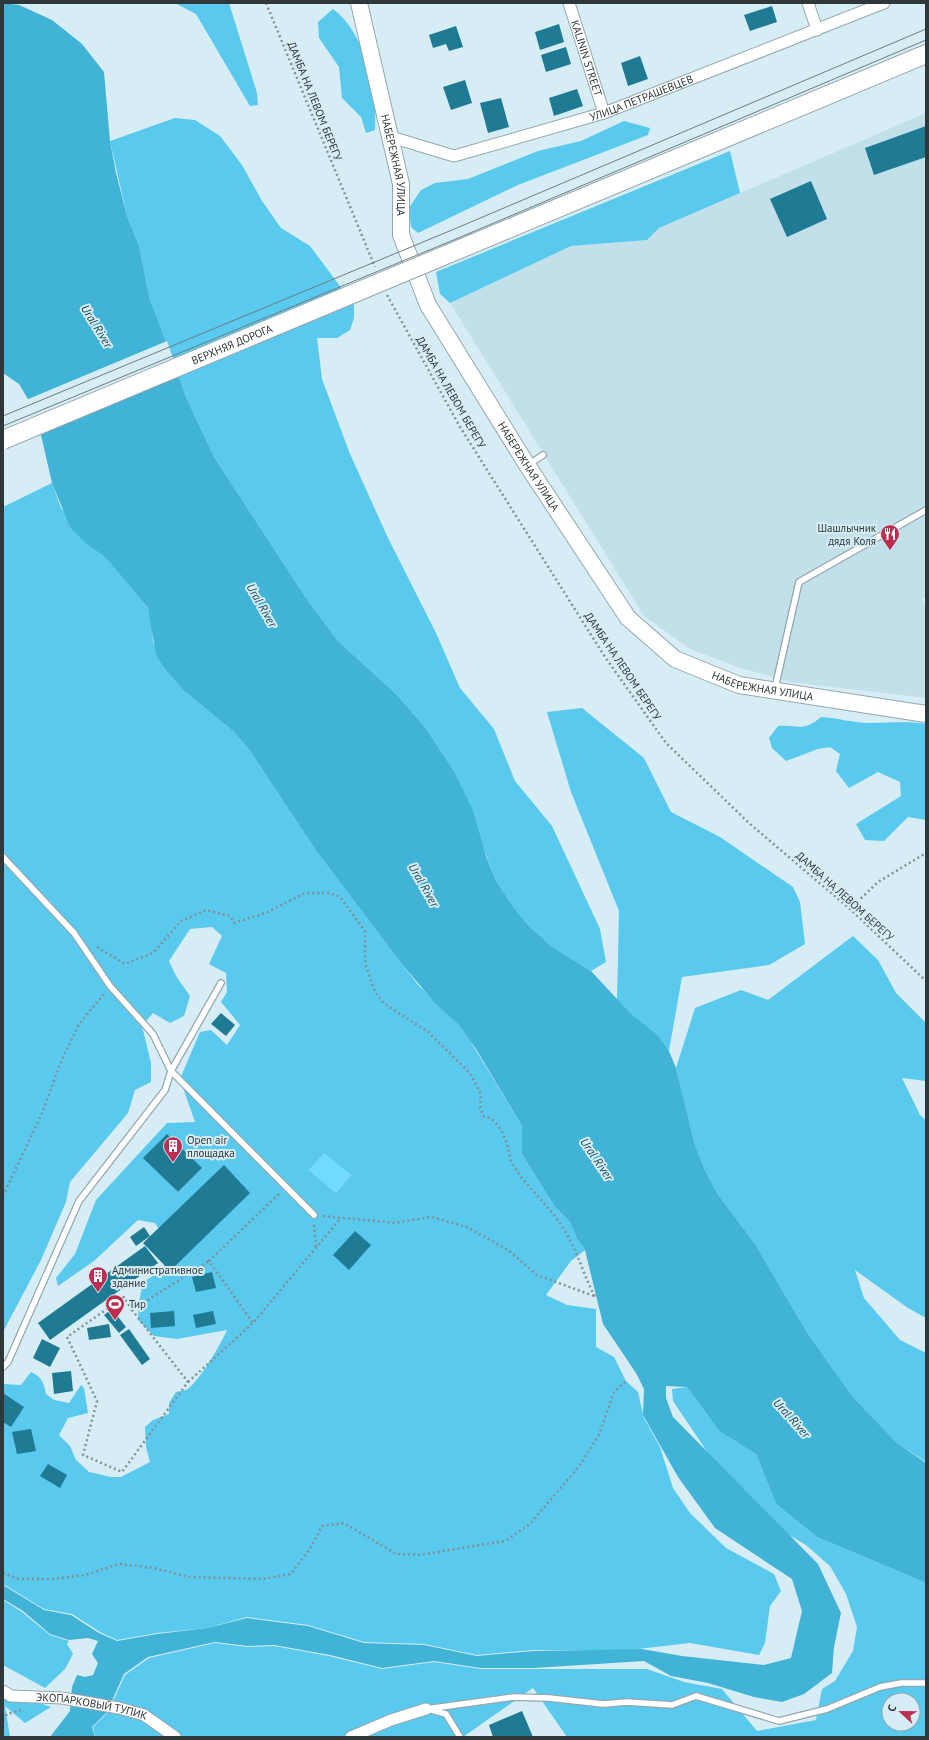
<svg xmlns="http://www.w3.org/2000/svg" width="929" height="1740" font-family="'PT Sans',sans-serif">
	<rect width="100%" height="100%" fill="#d7edf5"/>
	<polygon fill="#c2e0ea" points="926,113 926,597 922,598 926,611 926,698 790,682 741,668 690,649 644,616 450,303 571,246 647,240 659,228"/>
	<polygon fill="#70dbff" points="324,1152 351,1175 336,1193 309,1170"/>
	<g fill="#59c9ed" fill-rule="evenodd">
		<polygon points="175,3 229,3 257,93 258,105 250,106 196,14"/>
		<path d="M 333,9 C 365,32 378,92 375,130 L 366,133 L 361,117 L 342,98 L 339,67 L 319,38 L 318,22 Z"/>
		<polygon points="175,118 195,120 220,136 242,165 262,201 281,228 310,246 354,305 354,318 350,330 337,338 317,338 322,379 350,454 388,538 436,633 460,688 494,729 515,781 552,826 600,929 606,962 591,971 551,946 530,927 515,909 496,881 454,771 425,727 396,694 338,641 308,601 214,457 186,397 160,331 150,300 139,246 127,216 110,141"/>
		<polygon points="624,121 650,128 648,135 518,185 418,233 411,227 409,208 421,190 435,183 468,179 538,151 581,141"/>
		<polygon points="730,151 740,193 659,228 647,240 571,246 450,303 440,294 436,272"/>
		<path d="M 52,483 L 61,508 L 89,546 L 105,557 L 148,608 L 152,626 L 153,642 L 168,673 L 184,691 L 233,731 L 248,748 L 317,852 L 401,963 L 419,986 L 458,1024 L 469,1039 L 522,1126 L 522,1154 L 555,1207 L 570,1222 L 577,1239 L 585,1250 L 571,1261 L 546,1295 L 567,1305 L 596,1309 L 596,1347 L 614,1357 L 626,1381 L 638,1392 L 644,1418 L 660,1447 L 673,1488 L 690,1513 L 726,1548 L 774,1574 L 781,1591 L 770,1606 L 765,1643 L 759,1655 L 690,1643 L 629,1650 L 533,1650 L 477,1655 L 424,1644 L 364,1642 L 308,1625 L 247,1617 L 207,1628 L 157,1633 L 117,1640 L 100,1632 L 72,1614 L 44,1609 L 3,1584 L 3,1384 L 21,1385 L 31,1372 C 42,1377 44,1383 46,1394 L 54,1400 L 69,1403 L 81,1385 L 84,1388 L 88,1413 L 68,1418 L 59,1435 L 70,1446 L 76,1460 L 89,1472 L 111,1477 L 121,1477 L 150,1462 L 146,1447 L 145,1427 L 153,1420 L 169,1414 L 169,1403 L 176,1392 C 179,1391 183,1391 186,1390 C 198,1384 222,1342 227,1330 L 177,1339 L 154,1336 L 138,1320 L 139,1302 L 143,1282 L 160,1272 L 171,1256 L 166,1241 L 155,1223 L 138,1220 L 94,1261 L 58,1286 L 56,1278 L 75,1254 L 96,1200 L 167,1123 L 195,1122 L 180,1079 L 200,1032 L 211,1030 L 227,1045 L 240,1025 L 221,1002 L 227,992 L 226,973 L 209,964 L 222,936 L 212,927 L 190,929 L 169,961 L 176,976 L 190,996 L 184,1016 L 170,1023 L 153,1013 L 142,1026 L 151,1063 L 151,1082 L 135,1090 L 128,1113 L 70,1182 L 66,1202 L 41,1260 L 3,1332 L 3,507 ZM 324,1153 L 351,1175 L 336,1193 L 309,1170 ZM 144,1158 L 202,1168 L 178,1192 Z"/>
		<path d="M 582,708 L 644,758 L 671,812 L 720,837 L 793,887 L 800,902 L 805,944 L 769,965 L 682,977 L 669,1051 C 654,1032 634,1018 617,1001 L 619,911 L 571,792 L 547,712 Z"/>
		<path d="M 821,717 C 837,718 854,723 870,723 C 889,723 907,721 926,724 L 926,820 L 908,817 L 884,841 L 865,840 L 856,824 L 901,796 L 900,782 L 878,772 L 849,788 L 836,771 L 840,754 L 830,747 L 818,749 L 786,761 L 772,748 L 769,738 L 778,726 C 799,724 802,733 821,717 Z"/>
		<polygon points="853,936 878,960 896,993 926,1023 926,1081 902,1078 920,1115 926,1120 926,1318 908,1308 855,1270 864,1298 900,1340 926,1353 926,1462 896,1442 853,1397 808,1334 755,1244 717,1193 705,1170 695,1145 676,1068 695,1008 741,990 768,1000"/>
		<path d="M 687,1387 L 719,1431 L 756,1454 L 776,1504 L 817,1537 L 926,1583 L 926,1737 L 567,1737 L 533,1688 L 463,1737 L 95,1736 L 93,1727 L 108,1712 L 125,1675 L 149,1658 L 215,1643 L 248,1647 L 274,1646 L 329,1656 L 382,1669 L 434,1662 L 481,1669 L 647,1669 L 684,1682 L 722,1689 L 757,1731 L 816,1720 L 822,1689 L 835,1681 L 853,1651 L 857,1627 L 846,1594 L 830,1566 L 806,1545 L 784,1532 L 712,1459 L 673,1401 L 672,1389 ZM 889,1700 L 913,1700 L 913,1724 L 889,1724 Z"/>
		<polygon points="3,1600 22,1612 50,1635 69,1641 67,1644 73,1654 65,1669 45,1688 3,1665"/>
		<polygon points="3,1686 31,1700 51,1707 25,1723 5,1706 10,1737 3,1737"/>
	</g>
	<polygon fill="#40b3d6" points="3,3 19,5 52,20 82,44 104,72 110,141 116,173 127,216 139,246 150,300 186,397 214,457 308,601 338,641 396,694 425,727 454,771 473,811 486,856 496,881 515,909 530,927 551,946 591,971 630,1013 658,1036 669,1051 676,1068 695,1145 705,1170 717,1193 755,1244 808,1334 853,1397 896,1442 926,1463 926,1583 817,1537 776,1504 756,1454 719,1431 687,1387 666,1386 666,1398 673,1417 818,1564 841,1613 834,1647 832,1673 804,1694 782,1702 754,1697 708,1683 671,1676 644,1661 534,1668 481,1668 434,1661 382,1668 330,1655 274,1645 248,1646 215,1642 148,1657 124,1674 107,1712 92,1727 95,1737 50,1737 70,1711 72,1687 77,1675 85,1677 93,1675 98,1663 92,1654 98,1641 88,1638 69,1640 50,1634 23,1611 3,1599 3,1585 44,1610 71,1615 99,1633 117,1641 157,1634 207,1628 247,1618 308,1626 364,1643 424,1645 477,1656 533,1651 642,1649 682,1656 764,1665 791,1658 802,1611 792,1579 715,1528 678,1477 643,1415 644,1389 636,1373 603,1324 585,1250 577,1239 570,1222 555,1207 522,1154 522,1126 476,1049 458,1024 434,1002 401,963 317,852 248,748 233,731 184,691 168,673 156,655 148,608 105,557 89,546 70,527 52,483 38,422 28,399 19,384 3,373"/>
	<polygon fill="#d7edf5" points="167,341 179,375 36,423 26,400"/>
	<g fill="#1f7a94">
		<polygon points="772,6 777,22 750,31 744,15"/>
		<polygon points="559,24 564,42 540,50 535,32"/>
		<polygon points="456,26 463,47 449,51 446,44 433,48 429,35"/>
		<polygon points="566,47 571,64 546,72 541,55"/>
		<polygon points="640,56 648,79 628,86 621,63"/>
		<polygon points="465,80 472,103 451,110 443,87"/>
		<polygon points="577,89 583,106 554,116 549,98"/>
		<polygon points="501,98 509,127 488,133 480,103"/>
		<polygon points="926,126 926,157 874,175 865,148"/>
		<polygon points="811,181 827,219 787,237 770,199"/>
		<polygon points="221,1013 235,1025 226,1036 211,1024"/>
		<polygon points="167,1134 202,1168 178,1192 143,1158"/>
		<polygon points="224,1165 250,1193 170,1271 143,1243"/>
		<polygon points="144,1227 150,1236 136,1246 130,1237"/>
		<polygon points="355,1231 371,1245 349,1270 333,1255"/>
		<polygon points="145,1246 158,1263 50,1340 38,1323"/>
		<polygon points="212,1272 216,1288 196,1292 192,1277"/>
		<polygon points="112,1309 126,1327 119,1333 104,1315"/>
		<polygon points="174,1311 175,1326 151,1328 150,1313"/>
		<polygon points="213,1311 216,1324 196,1328 193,1315"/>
		<polygon points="109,1324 111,1337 89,1340 87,1328"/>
		<polygon points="129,1329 150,1359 142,1365 120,1335"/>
		<polygon points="42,1339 60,1348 50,1367 33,1358"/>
		<polygon points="71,1371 73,1391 54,1394 52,1373"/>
		<polygon points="3,1393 24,1407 11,1427 3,1422"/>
		<polygon points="31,1429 36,1451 17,1454 12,1432"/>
		<polygon points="48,1464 67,1475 60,1488 40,1476"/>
		<polygon points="522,1711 533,1737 493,1737 489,1725"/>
	</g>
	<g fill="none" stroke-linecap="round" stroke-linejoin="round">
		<defs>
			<g id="service">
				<polyline points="528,465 543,455"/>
				<polyline points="775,688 799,582 926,510"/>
				<polyline points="3,857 74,933 110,986 153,1034 171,1071 314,1215"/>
				<polyline points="3,1367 8,1362 79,1201 165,1090 171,1071 221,983"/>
				<polyline points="426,1709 513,1697 549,1698 603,1704 627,1702 672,1705 696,1696 779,1721 827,1709 880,1687 901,1683 926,1683"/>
				<polyline points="428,1709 446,1714 460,1737"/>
			</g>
			<g id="minor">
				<path id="s1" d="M 569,3 L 604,113"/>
				<polyline points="808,3 817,30"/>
				<path id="s2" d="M 391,137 L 454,156 L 604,113 L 884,3"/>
				<path id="s3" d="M 3,1691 L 11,1696 L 62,1698 L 119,1708 L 144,1715 L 175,1737"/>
				<polyline points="351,1737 391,1720 426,1709"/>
			</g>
			<g id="secondary">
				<path id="s4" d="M 359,3 L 401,184 L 401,235 L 428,305 L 527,465 L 628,618 L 675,659 L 739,685 L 926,714"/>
			</g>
			<polyline id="primary" points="460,249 926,54"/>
		</defs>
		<use href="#service" stroke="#94a8af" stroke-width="8"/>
		<use href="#minor" stroke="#94a8af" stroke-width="13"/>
		<use href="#secondary" stroke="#94a8af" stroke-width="18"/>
		<use href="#primary" stroke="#94a8af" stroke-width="20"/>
		<g stroke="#829197" stroke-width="2.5" stroke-dasharray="2 3" stroke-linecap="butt">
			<polyline points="266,3 375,267"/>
			<polyline points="387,295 460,427 605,657 666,743 750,824 850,909 926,981"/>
			<polyline points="850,909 878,882 926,853"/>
			<path d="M 97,947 L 125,964 L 153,953 L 181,921 L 206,910 L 230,916 L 234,923 L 268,912 L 305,893 L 330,893 L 340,897 L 365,931 L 365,963 L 375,992 L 383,1002 L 394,1010 L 428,1032 L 470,1073 L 481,1094 L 480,1106 L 483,1116 C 496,1118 504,1133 507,1145 C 510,1151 509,1160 513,1165 C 526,1187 547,1203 561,1225 C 577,1248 582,1272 595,1297"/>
			<polyline points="279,1194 209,1261 253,1323 340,1219"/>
			<polyline points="3,1196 43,1111 60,1064 79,1024 104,994"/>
			<polyline points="323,1216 395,1223 431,1217 467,1227 508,1250 537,1275 594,1296"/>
			<polyline points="314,1225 316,1248"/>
			<polyline points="132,1310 124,1297 67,1337 97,1401 83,1455 122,1472 188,1382 132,1310 209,1261"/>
			<polyline points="188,1382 253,1323"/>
			<polyline points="3,1573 19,1579 54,1579 85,1575 119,1564 154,1568 189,1577 263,1579 291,1574 311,1547 322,1526 344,1523 396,1554 419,1555 505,1541 530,1524 580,1465 599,1435 614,1392 626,1381"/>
			<polyline points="3,1720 7,1714 21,1710"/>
		</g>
		<use href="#service" stroke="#fff" stroke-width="5.5"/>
		<use href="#minor" stroke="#fff" stroke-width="11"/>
		<use href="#secondary" stroke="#fff" stroke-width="16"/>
		<use href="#primary" stroke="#fff" stroke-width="18"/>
		<g stroke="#6e7c80" stroke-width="1">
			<polyline points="3,416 452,230 926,29"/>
			<polyline points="3,426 456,239 926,40"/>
		</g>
		<defs>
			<g id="primary-bridge">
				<path id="s5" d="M 3,440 L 460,249"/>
			</g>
		</defs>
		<use href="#primary-bridge" stroke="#94a8af" stroke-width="20" stroke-linecap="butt"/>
		<use href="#primary-bridge" stroke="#fff" stroke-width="18"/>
	</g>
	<defs>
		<symbol id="restaurant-pin" viewBox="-11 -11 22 30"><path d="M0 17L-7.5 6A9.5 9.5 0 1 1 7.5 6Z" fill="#bd2d50" stroke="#d7edf5"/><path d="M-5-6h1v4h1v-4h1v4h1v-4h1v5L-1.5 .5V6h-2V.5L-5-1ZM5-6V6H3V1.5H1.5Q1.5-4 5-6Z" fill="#fff"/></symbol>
		<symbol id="building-pin" viewBox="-11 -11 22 30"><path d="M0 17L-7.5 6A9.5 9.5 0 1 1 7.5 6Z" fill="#bd2d50" stroke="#d7edf5"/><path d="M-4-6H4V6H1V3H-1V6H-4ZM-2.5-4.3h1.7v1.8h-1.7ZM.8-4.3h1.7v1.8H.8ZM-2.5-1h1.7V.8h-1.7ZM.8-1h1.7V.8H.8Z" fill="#fff"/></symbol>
		<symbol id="stadium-pin" viewBox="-11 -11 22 30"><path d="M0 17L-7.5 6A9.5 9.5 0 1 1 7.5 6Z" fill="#bd2d50" stroke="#d7edf5"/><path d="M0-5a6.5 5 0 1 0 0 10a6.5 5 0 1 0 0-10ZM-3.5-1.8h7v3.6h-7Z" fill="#fff"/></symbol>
	</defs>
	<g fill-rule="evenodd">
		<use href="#restaurant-pin" x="879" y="523" width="22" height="30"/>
		<use href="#building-pin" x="162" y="1135" width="22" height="30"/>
		<use href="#building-pin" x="87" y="1265" width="22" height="30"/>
		<use href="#stadium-pin" x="104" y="1293" width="22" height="30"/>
	</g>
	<g text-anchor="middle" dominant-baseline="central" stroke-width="4" stroke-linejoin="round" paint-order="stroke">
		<g font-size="11" fill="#2f373a" stroke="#d7edf5">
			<text stroke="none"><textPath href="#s1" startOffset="58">KALININ STREET</textPath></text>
			<text stroke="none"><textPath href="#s2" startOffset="262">УЛИЦА ПЕТРАШЕВЦЕВ</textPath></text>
			<text transform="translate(315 101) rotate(68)">ДАМБА НА ЛЕВОМ БЕРЕГУ</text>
			<text stroke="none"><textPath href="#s4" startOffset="166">НАБЕРЕЖНАЯ УЛИЦА</textPath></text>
			<text stroke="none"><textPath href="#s5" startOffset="248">ВЕРХНЯЯ ДОРОГА</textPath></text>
			<text transform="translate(451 392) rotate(60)">ДАМБА НА ЛЕВОМ БЕРЕГУ</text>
			<text stroke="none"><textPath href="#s4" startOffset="502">НАБЕРЕЖНАЯ УЛИЦА</textPath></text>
			<text transform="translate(623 666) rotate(56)">ДАМБА НА ЛЕВОМ БЕРЕГУ</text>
			<text stroke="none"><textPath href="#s4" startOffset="838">НАБЕРЕЖНАЯ УЛИЦА</textPath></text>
			<text transform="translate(845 896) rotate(42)">ДАМБА НА ЛЕВОМ БЕРЕГУ</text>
			<text stroke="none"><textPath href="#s3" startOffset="91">ЭКОПАРКОВЫЙ ТУПИК</textPath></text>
		</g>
		<g font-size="11" fill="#2f373a" stroke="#d7edf5" text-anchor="start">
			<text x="876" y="528" text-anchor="end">Шашлычник<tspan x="876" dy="13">дядя Коля</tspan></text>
			<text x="187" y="1140">Open air<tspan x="187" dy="13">площадка</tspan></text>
			<text x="112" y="1270">Административное<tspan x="112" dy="13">здание</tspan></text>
			<text x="129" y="1304">Тир</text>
		</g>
		<g font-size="12" font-style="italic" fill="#174857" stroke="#d7edf5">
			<text transform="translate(97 326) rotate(58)">Ural River</text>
			<text transform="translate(262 605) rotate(60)">Ural River</text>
			<text transform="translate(424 885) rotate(60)">Ural River</text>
			<text transform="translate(597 1159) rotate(56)">Ural River</text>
			<text transform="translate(792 1418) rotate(48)">Ural River</text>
		</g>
	</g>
	<rect width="929" height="1740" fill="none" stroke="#2f373a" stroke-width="8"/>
	<g transform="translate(901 1712) rotate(292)"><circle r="19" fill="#d7edf5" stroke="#94a4aa"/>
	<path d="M0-3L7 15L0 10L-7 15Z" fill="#bd2d50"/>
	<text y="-6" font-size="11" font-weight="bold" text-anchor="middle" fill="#2f373a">С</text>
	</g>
</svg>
